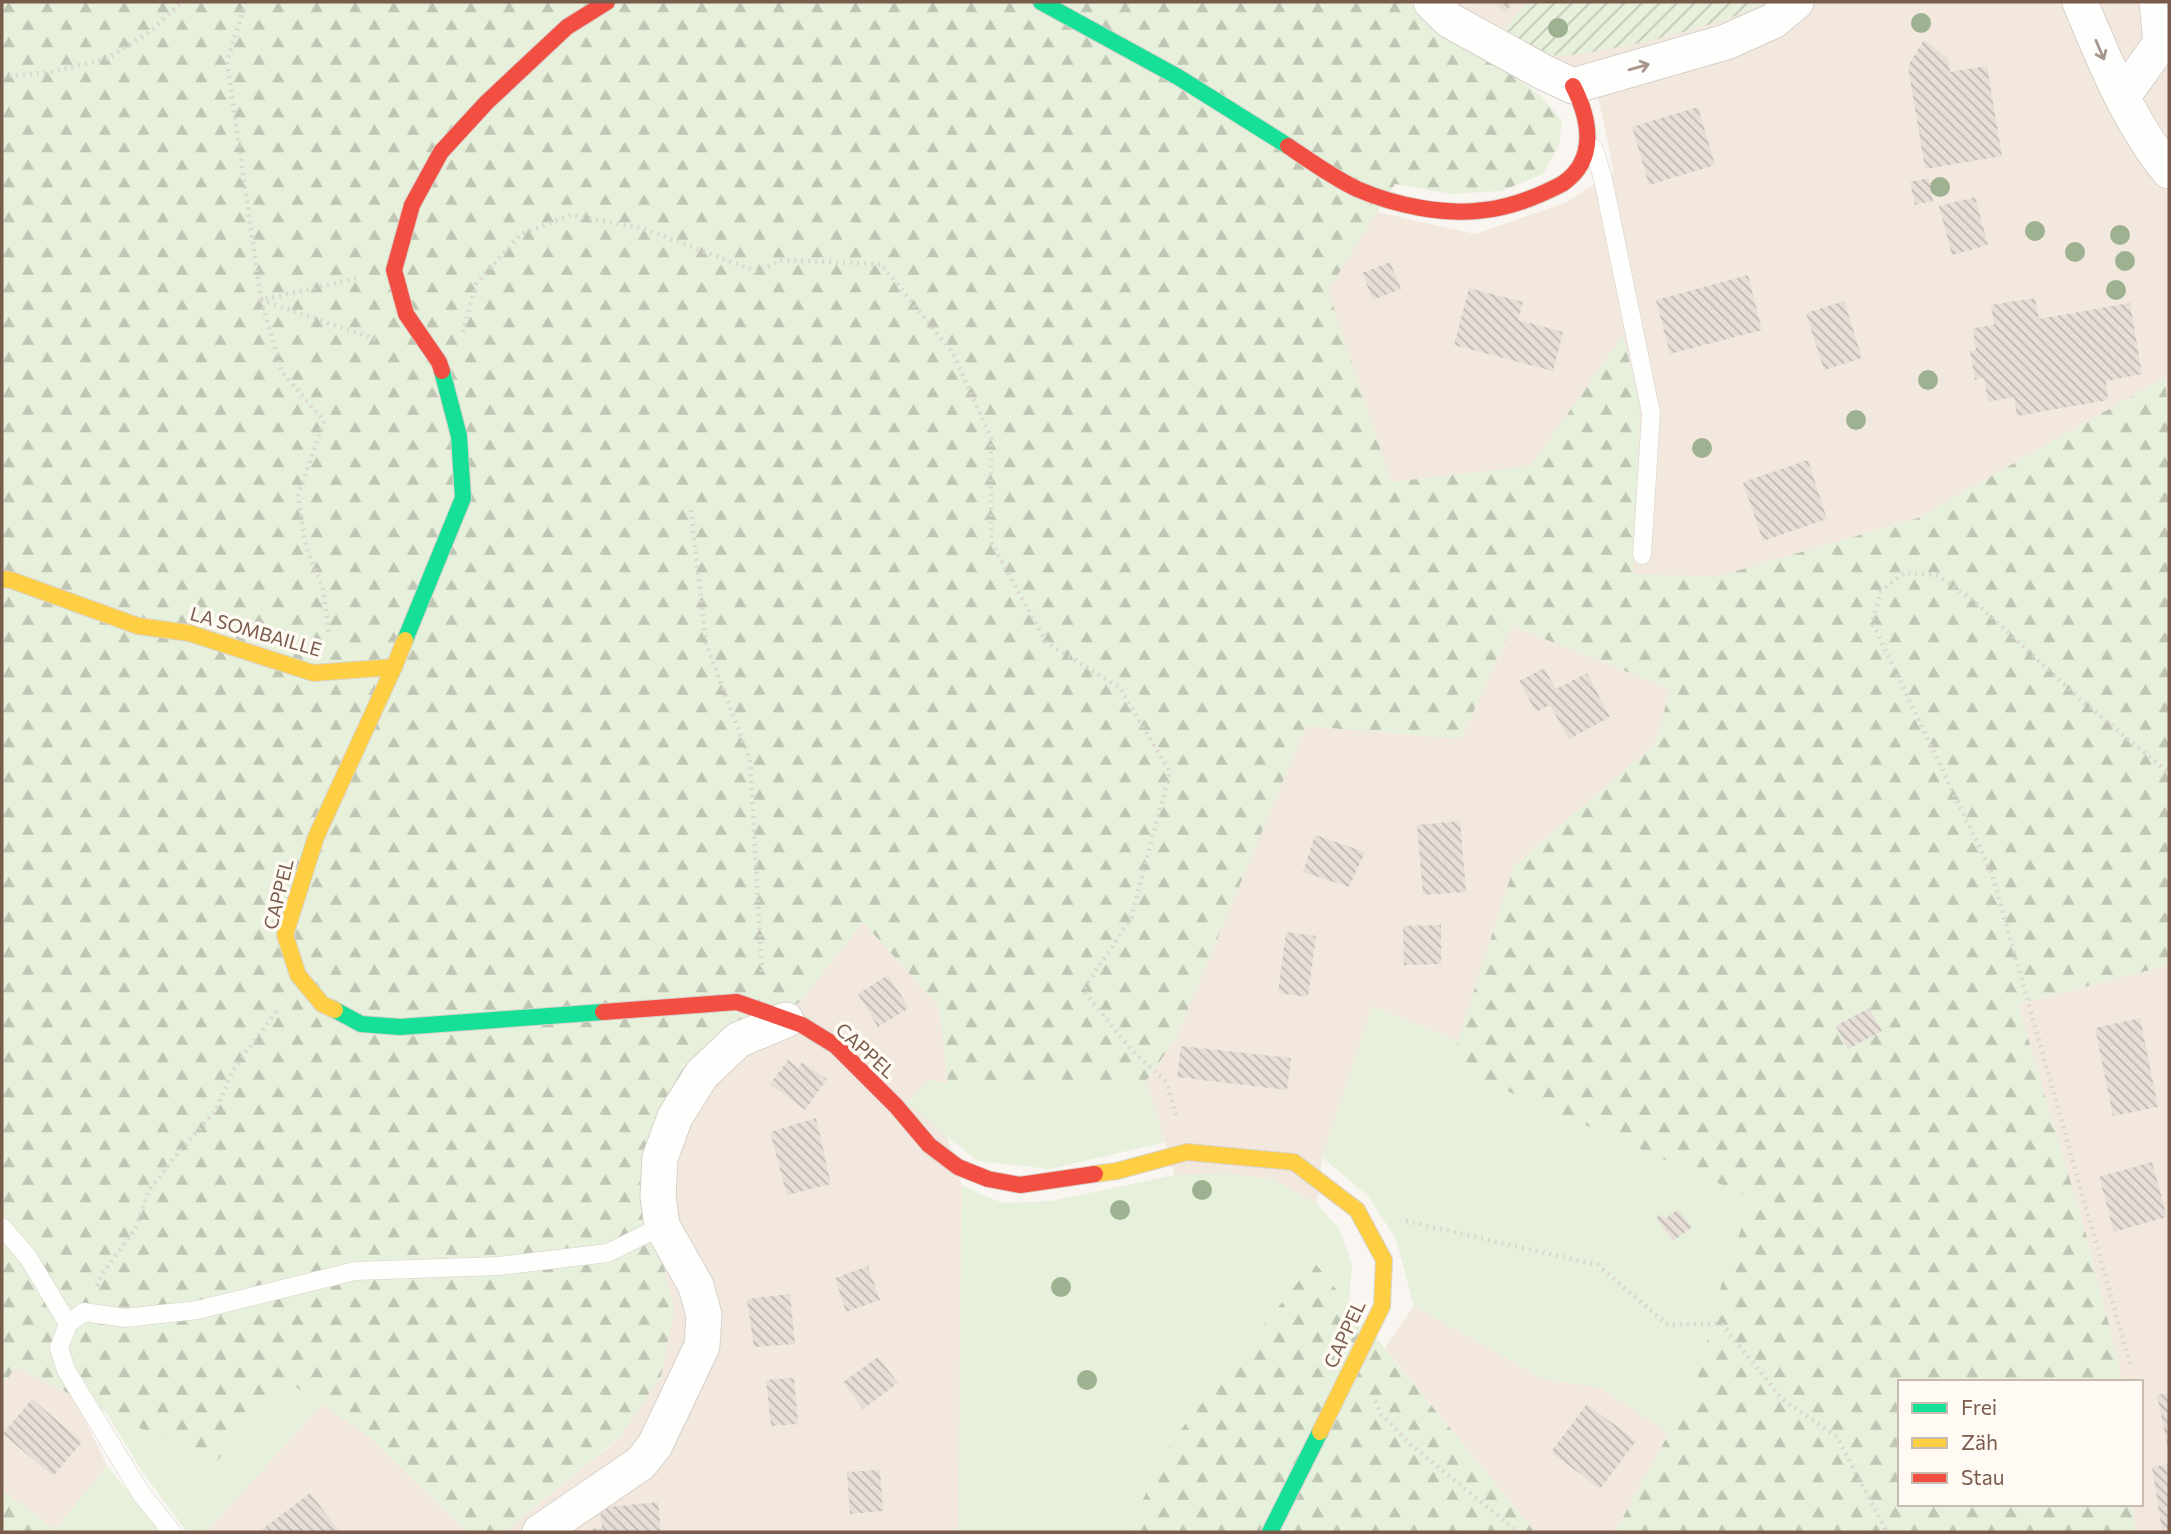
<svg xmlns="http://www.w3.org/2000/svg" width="2171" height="1534" font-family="Commissioner,sans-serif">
	<defs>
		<pattern id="forest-firs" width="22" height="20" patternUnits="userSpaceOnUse" patternTransform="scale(1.75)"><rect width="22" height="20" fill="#e7f0db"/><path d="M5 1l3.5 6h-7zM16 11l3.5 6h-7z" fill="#c0c6b4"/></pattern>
		<pattern id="garden-furrows" width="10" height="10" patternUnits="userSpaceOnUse" patternTransform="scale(1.75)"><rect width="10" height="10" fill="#e7f0db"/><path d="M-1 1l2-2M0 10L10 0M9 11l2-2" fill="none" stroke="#c0c6b4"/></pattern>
		<pattern id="building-back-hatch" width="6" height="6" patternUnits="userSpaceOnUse" patternTransform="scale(1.75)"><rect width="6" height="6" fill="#e6ded7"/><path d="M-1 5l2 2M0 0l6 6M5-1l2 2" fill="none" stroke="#bfb7b1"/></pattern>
	</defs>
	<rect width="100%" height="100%" fill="#f9f5f0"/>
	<g fill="#f2e8de">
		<polygon points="1448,2 2169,2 2169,426 2165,377 1918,518 1715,577 1632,574 1640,406 1623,336 1531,467 1391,482 1327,290 1377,212 1475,234 1567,202 1614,172 1598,97"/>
		<polygon points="1512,626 1670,689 1656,743 1514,866 1459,1041 1372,1006 1322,1157 1317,1204 1274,1180 1226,1173 1175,1175 1146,1081 1176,1038 1306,726 1461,739"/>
		<polygon points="863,922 939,1007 948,1084 930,1080 962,1186 958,1532 504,1532 620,1438 674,1310 640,1164 687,1062 800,1002"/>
		<polygon points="2169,965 2169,1532 2136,1532 2133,1504 2141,1504 2141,1382 2121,1382 2119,1365 2086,1234 2018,1004"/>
		<polygon points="1414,1306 1544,1379 1601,1388 1669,1433 1616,1530 1605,1532 1535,1532 1385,1348"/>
		<polygon points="16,1367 73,1396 107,1466 55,1530 2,1490 2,1386"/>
		<polygon points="322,1404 367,1435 468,1532 206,1532"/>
	</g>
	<g fill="#e7f0db">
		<polygon points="1372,1006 1459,1041 1451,1066 1752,1198 1721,1286 1696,1384 1669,1433 1601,1388 1544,1379 1414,1306 1396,1239 1368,1196 1322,1157"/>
		<polygon points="930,1080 948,1084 1146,1081 1165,1142 1050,1169 977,1161 906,1102"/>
		<polygon points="1226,1173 1274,1180 1317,1204 1339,1229 1352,1264 1349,1304 1314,1262 1171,1442 1127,1532 958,1532 962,1186 1003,1203 1051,1201 1175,1175"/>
		<polygon points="286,1381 322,1404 206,1532 187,1532 141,1470 106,1412 217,1460"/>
		<polygon points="107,1466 161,1532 59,1532 55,1530"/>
	</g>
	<g fill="url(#forest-firs)">
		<polygon points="2,2 1409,2 1448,38 1518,79 1542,97 1562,121 1559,145 1543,174 1501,191 1452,194 1395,184 1328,290 1391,482 1531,466 1623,335 1640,406 1633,574 1715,577 1918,518 2165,377 2169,426 2169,965 2018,1004 2086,1234 2119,1365 2121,1382 1900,1382 1900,1504 2133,1504 2136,1532 1605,1532 1616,1530 1696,1384 1721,1286 1752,1198 1450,1066 1514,866 1656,743 1670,689 1512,626 1461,739 1306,726 1176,1038 1146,1081 948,1084 939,1007 863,922 800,1002 687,1062 640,1164 674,1310 661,1376 620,1437 504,1532 468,1532 367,1435 287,1381 217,1461 128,1423 16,1367 2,1386"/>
		<polygon points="1314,1262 1535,1532 1127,1532 1171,1442"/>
		<polygon points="2,1490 55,1530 59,1532 2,1532"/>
	</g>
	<path fill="url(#garden-furrows)" d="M 1527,2 L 1766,2 C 1740,21 1585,60 1552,55 C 1535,53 1519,39 1505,29 Z"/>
	<g fill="url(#building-back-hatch)">
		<polygon points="1494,2 1514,2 1505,12"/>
		<polygon points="1924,40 1948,59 1950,72 1987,66 2002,156 1925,169 1908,66"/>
		<polygon points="1698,107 1715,165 1649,185 1632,127"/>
		<polygon points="1929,178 1933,201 1915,205 1910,182"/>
		<polygon points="1975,197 1988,245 1952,255 1939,206"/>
		<polygon points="1390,262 1401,289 1373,300 1362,273"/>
		<polygon points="1748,275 1762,330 1670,354 1656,300"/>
		<polygon points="1469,288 1523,302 1518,320 1563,332 1553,371 1454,345"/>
		<polygon points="2035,298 2039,319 2130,303 2142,374 2106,381 2108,400 2017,416 2014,397 1988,402 1984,378 1975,380 1970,351 1976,350 1973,328 1994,325 1991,305"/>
		<polygon points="1844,301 1862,358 1824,370 1806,313"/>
		<polygon points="1808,460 1827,519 1763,541 1743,482"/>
		<polygon points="1544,668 1556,689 1587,673 1610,717 1569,739 1550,705 1536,712 1519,681"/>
		<polygon points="1460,821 1466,892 1423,895 1417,825"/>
		<polygon points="1315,835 1365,852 1349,887 1303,872"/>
		<polygon points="1441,925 1441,964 1404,965 1403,926"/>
		<polygon points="1286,932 1316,936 1308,997 1278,993"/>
		<polygon points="888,975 909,1008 878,1027 858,994"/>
		<polygon points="1869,1008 1882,1031 1848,1049 1836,1026"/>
		<polygon points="2140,1018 2158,1107 2113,1116 2095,1028"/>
		<polygon points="1181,1046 1291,1058 1287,1090 1177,1077"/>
		<polygon points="788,1060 799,1068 802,1062 827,1079 805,1110 770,1084"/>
		<polygon points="816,1118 831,1184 787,1195 770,1132"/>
		<polygon points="2152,1162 2167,1217 2114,1232 2099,1177"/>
		<polygon points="1678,1209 1692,1227 1673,1241 1656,1218 1661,1214 1665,1219"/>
		<polygon points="868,1266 880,1300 846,1312 835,1278"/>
		<polygon points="790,1294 795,1344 754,1347 747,1299"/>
		<polygon points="878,1357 898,1383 863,1409 843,1382"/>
		<polygon points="794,1378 798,1424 771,1426 766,1380"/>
		<polygon points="2169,1393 2169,1449 2168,1449 2157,1395"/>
		<polygon points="32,1399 82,1442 53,1476 3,1434"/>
		<polygon points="1587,1404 1636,1441 1600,1489 1551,1452"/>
		<polygon points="2169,1464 2169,1529 2162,1530 2152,1467"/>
		<polygon points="880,1470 883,1511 850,1514 847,1472"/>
		<polygon points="310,1493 340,1532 259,1532"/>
		<polygon points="658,1502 661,1532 591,1532 590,1529 602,1528 600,1508"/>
	</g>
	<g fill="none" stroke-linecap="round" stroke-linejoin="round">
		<defs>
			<g id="lane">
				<polyline points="1594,149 1603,179 1651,413 1642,555"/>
				<polyline points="2,1227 28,1257 68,1324"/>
				<polyline points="172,1532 142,1495 66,1370 59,1348 68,1324 84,1312 125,1318 197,1310 355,1271 499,1266 608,1253 662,1226"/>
			</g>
			<g id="street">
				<polyline points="1431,2 1449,20 1543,72 1573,86 1726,42 1773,21 1796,2"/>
				<path d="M 2080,2 C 2103,58 2130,124 2169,171"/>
				<polyline points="2123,96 2161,43 2157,2"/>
				<polyline points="540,1532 641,1463 655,1445 702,1346 704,1315 696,1286 662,1226 658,1196 660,1158 675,1117 702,1074 738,1040 786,1020"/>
			</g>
			<g id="fast">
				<polyline points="1041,2 1178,77 1288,146"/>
				<polyline points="405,640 463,498 459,436 442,371"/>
				<polyline points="335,1010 361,1024 400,1027 603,1012"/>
				<polyline points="1270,1532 1320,1432"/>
			</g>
			<g id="slow">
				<polyline points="2,579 11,580 138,626 189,633 313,673 394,667 405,640"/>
				<polyline points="335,1010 322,1004 298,975 285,935 316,837 394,667"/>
				<polyline points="1095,1174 1117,1171 1187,1152 1294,1162 1357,1210 1384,1260 1382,1306 1320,1432"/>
			</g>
			<g id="jam">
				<path d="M 1288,146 C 1310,161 1332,177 1357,189 C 1394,205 1445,216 1485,210 C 1511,207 1539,196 1562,184 C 1598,160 1590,119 1573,86"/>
				<polyline points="442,371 439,362 406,314 394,270 412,205 441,152 487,102 567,27 607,2"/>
				<polyline points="603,1012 737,1002 802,1025 836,1046 896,1106 929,1145 958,1167 988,1179 1020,1185 1095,1174"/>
			</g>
		</defs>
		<use href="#lane" stroke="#d7d1cb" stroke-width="19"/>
		<use href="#street" stroke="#d7d1cb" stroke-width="37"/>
		<use href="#fast" stroke="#d9d2cb" stroke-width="18"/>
		<use href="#slow" stroke="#d9d2cb" stroke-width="18"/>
		<use href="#jam" stroke="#d9d2cb" stroke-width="18"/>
		<g stroke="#dcd5d0" stroke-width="4.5" stroke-dasharray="2 5" stroke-linecap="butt">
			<polyline points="246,2 227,61 261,300 358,278"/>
			<polyline points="2,77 50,72 106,59 147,34 182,2"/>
			<polyline points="261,300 378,340"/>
			<polyline points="261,300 282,372 324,421 298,496 306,547 323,588 329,636"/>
			<polyline points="463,332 476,284 521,234 571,215 642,228 758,272 780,260 881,264 953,353 991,438 991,542 1046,642 1120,688 1170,772 1131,918 1083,990 1128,1046 1166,1082 1177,1118"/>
			<polyline points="691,510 706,644 750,760 762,973"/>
			<polyline points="1406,1221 1598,1265 1668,1325 1721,1323 1783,1400 1837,1437 1887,1532"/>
			<polyline points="97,1286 102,1274 136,1228 148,1192 172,1160 216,1110 233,1070 278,1009"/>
			<polyline points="2130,1364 1992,874 1872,622 1881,591 1904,573 1937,575 1973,600 2081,700 2169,773"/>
			<polyline points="1375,1401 1381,1414 1410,1444 1518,1532"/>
		</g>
		<use href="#lane" stroke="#fefefd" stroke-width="18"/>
		<use href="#street" stroke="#fefefd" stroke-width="35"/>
		<use href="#fast" stroke="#16e098" stroke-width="16"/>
		<use href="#slow" stroke="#ffcf43" stroke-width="16"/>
		<use href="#jam" stroke="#f24e42" stroke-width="16"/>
	</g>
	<g fill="#9eb190">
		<circle cx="1921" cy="23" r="10"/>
		<circle cx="1558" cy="28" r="10"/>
		<circle cx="1940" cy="187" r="10"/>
		<circle cx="2035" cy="231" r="10"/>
		<circle cx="2120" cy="235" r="10"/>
		<circle cx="2075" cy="252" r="10"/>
		<circle cx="2125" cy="261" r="10"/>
		<circle cx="2116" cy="290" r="10"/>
		<circle cx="1928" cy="380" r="10"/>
		<circle cx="1856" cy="420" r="10"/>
		<circle cx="1702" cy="448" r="10"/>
		<circle cx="1202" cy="1190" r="10"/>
		<circle cx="1120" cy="1210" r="10"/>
		<circle cx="1061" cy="1287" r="10"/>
		<circle cx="1087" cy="1380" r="10"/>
	</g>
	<defs><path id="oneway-shaft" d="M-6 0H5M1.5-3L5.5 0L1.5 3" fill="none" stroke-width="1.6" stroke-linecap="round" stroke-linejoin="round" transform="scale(1.75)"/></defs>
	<g stroke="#a8958b">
		<use href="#oneway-shaft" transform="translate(2100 50) rotate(67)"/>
		<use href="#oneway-shaft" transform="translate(1639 67) rotate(-16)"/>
	</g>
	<g text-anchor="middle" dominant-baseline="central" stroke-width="7" stroke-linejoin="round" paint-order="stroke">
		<g font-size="19" fill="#7a5c4d" stroke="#fffaf3">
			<text transform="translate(256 631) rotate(16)">LA SOMBAILLE</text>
			<text transform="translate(278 894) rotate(-76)">CAPPEL</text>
			<text transform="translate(866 1050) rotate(42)">CAPPEL</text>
			<text transform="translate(1344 1334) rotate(-65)">CAPPEL</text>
		</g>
	</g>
	<rect width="2171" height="1534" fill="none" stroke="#7a5c4d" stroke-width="7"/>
	<rect x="1898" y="1380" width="245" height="126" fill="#fffaf3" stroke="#cabbb1" stroke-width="2"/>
	<rect x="1912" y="1403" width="35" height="10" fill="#16e098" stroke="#cabbb1" stroke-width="2"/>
	<text x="1961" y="1415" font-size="21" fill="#7a5c4d">Frei</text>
	<rect x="1912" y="1438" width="35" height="10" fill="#ffcf43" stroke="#cabbb1" stroke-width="2"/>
	<text x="1961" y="1450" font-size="21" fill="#7a5c4d">Zäh</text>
	<rect x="1912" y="1473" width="35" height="10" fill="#f24e42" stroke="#cabbb1" stroke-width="2"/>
	<text x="1961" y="1485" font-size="21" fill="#7a5c4d">Stau</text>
</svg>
